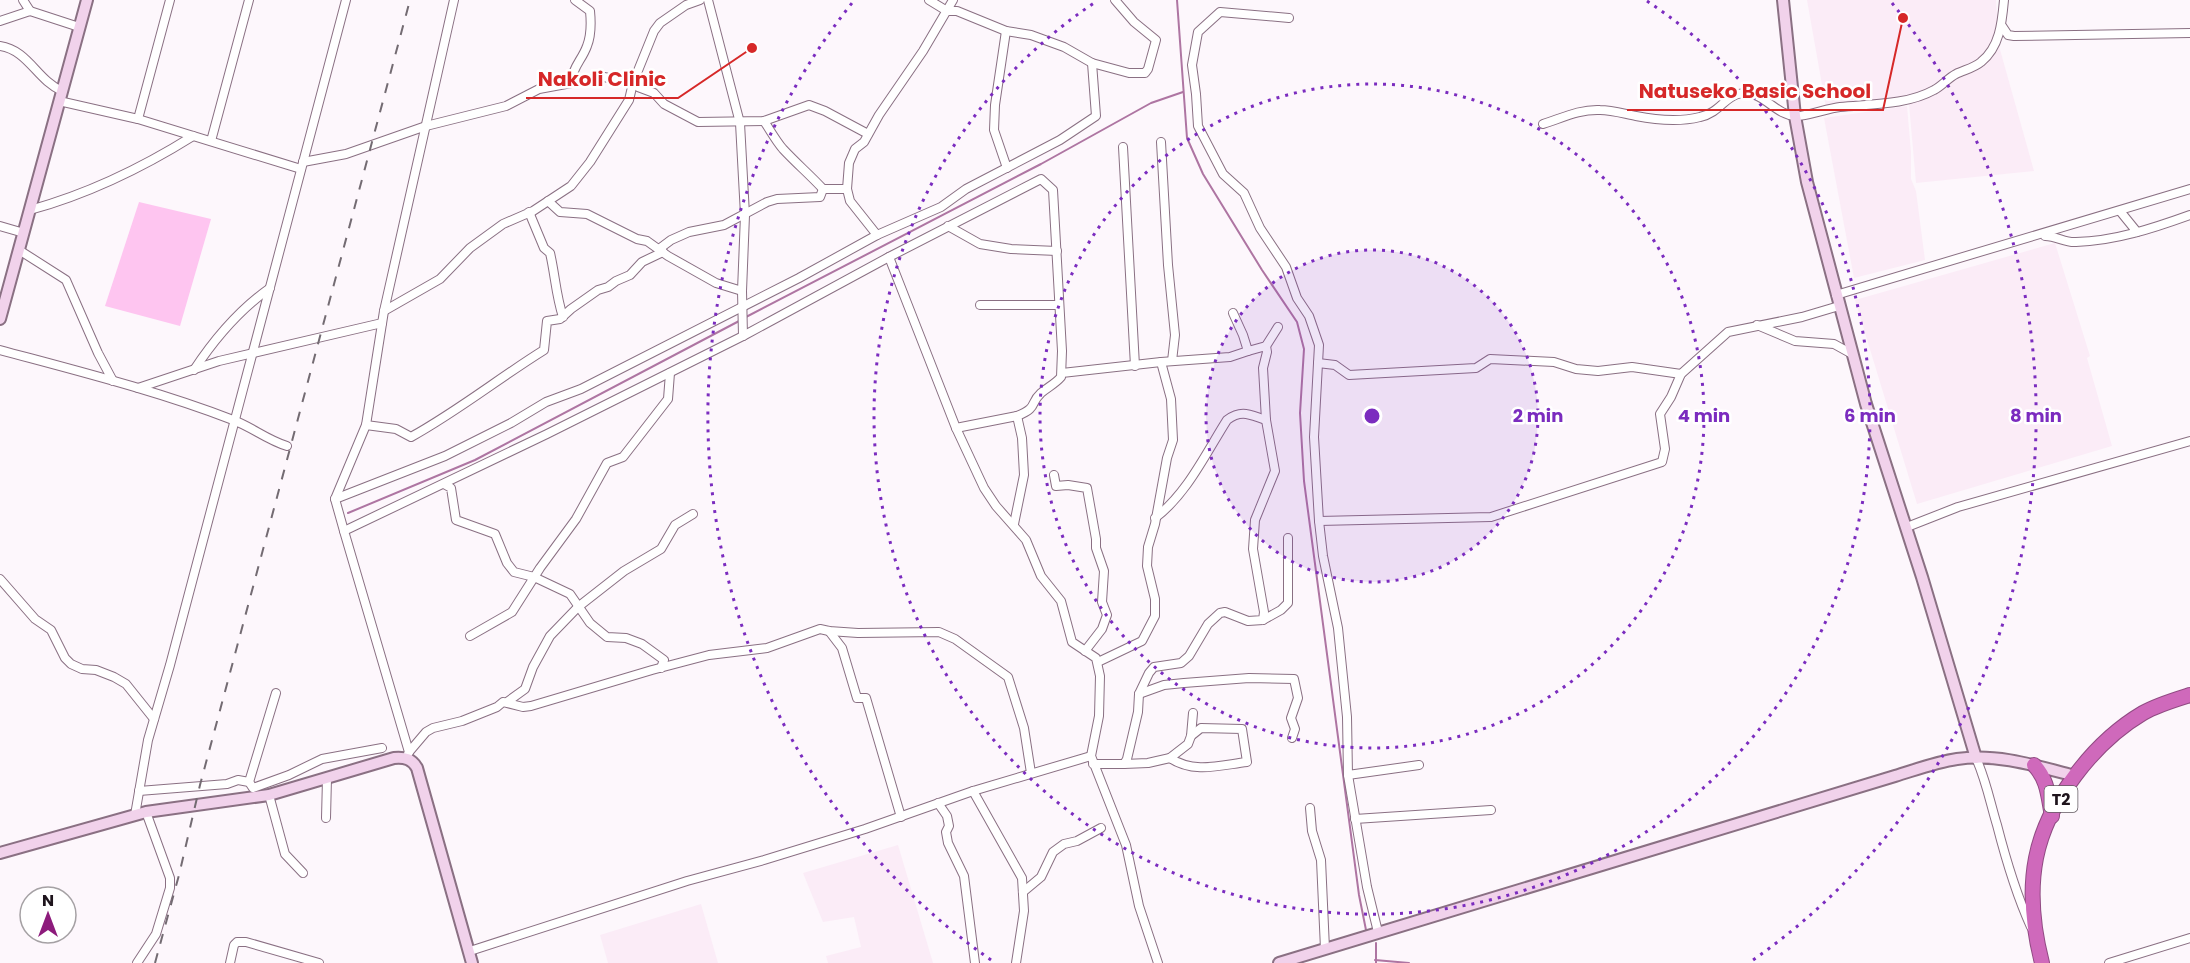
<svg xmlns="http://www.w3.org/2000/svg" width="2190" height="963" font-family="Poppins,sans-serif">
	<rect width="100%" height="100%" fill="#fdf7fc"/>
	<g fill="#fbecf7">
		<polygon points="1807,0 1996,0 1999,46 2034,171 1916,183 1909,104 1827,113"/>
		<polygon points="1907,106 1911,152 1911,179 1916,191 1925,260 1854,278 1824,118"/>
		<polygon points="2055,243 2090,356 2087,358 2112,446 1917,504 1855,300"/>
		<polygon points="898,845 933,963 828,963 826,956 861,947 854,917 823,922 803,873"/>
		<polygon points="701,904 718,963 608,963 600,935"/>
	</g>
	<polygon fill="#fec5f0" points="139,202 211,219 180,326 105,306"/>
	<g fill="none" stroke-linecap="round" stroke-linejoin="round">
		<g stroke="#ae75a2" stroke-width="2">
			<polyline points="1177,0 1187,138 1203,174 1262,270 1297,322 1304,349 1300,413 1304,481 1359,895 1366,930"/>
			<polyline points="746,317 1041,164 1151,103 1183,92"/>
			<polyline points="348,513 475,460 741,320"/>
			<polyline points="1376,943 1376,963"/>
			<polyline points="1375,960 1409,963"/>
		</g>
		<defs>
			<g id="street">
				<polyline points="23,0 30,11"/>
				<polyline points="708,0 740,123 745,215 742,291 743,336"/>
				<polyline points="929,0 947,11 957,11 1006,31 1031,35 1064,47 1092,63 1129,73 1145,73 1148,69 1156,40 1134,22 1115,0"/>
				<polyline points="1289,18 1220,12 1198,32 1192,65 1196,94 1198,126 1223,174 1244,193 1260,228 1286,267 1297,298 1309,316 1319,345 1314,437 1319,521 1323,556 1338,628 1347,717 1348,775 1367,887 1378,932"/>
				<polyline points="0,21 30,11 79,27"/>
				<polyline points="2002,26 2008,35 2014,36 2190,33"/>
				<polyline points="1006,31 995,105 994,130 1007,168"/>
				<path d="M 0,46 C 28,50 37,80 62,91"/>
				<path d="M 571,82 C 573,66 582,60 587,46 C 591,36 591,21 590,11 L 575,0"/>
				<polyline points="59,101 138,119 301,169"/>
				<polyline points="138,119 170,0"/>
				<path d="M 764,121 C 770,130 776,141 783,149 C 796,163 810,175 823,189 L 847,189"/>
				<path d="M 1543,124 C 1562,118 1580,109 1600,110 C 1612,110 1625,114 1636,116 C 1656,120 1680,122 1700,117 C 1719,113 1725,97 1738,94 C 1763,88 1773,115 1796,116 C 1803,117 1829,108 1840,107 C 1871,104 1907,105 1934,90 C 1942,86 1948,78 1956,74 C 1964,70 1974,68 1981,62 C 2000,47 2002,22 2004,0"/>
				<polyline points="211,141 249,0"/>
				<polyline points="1161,142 1168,265 1175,335 1172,361"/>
				<polyline points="1123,147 1135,366"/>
				<polyline points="303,162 346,154 426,126 506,106 539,89 604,77 633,83 638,87 654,93 664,104 698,122 764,121 809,105 825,111 868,134"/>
				<polyline points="548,201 560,212 587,214 637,239 647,241 668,256 716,283 742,291"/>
				<path d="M 30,210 C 88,194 142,168 193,136"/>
				<polyline points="2120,211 2137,232"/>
				<path d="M 529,212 L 544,248 L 550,253 C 555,274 556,296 563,317"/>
				<polyline points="0,226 24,233"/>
				<polyline points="948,226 980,244 1011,249 1057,251"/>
				<polyline points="877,235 850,201 847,189 849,163 855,149 864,142 879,115 923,51 953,0"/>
				<path d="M 2045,236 C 2057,236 2065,243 2076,242 C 2115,241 2154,228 2190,215"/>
				<polyline points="659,249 671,240 689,232 724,225 767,202 777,199 820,197 823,189"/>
				<polyline points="19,250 66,280 98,353 113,381"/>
				<polyline points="889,257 956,428 984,488 996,506 1026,540 1041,576 1061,601 1072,642 1096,658 1100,676 1099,716 1091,756 1126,845 1139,906 1158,963"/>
				<polyline points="1836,295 2190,189"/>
				<polyline points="980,305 1059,305"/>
				<polyline points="384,311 440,279 470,248 503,224 533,211 571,186 590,162 629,100 633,83 654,31 660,23 686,5 700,0"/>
				<polyline points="1757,325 1795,341 1834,344 1852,354"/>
				<path d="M 0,350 C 78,371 158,391 233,420 C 252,427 267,440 287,446"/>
				<polyline points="1248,351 1266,346 1278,327"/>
				<polyline points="1318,363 1335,365 1349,375 1476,368 1490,359 1554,362 1576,369 1598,371 1632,367 1681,374"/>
				<path d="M 194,370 C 215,338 239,310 270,288"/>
				<polyline points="1062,373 1161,362 1230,357 1248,351 1243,335 1233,313"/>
				<polyline points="138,388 219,361 382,323"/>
				<path d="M 366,425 L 396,429 L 411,437 C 458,411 499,378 544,350 L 547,321 L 560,319 L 571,309 L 598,290 L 608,287 L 616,281 L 630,275 L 642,262 L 663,252"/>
				<polyline points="1054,475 1056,486 1068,485 1087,488 1096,539 1096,548 1104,571 1102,602 1107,615 1102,629 1085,651"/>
				<polyline points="444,484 451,488 456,520 495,534 507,563 514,572 534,577 570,594 590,623 607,637 626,638 642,644 664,660 661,668"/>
				<polyline points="335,499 445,456 511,423 546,402 581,389 799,278 877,235 941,207 966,189 1060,140 1096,116 1092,63"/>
				<path d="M 1155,518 C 1187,494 1206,453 1227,420 C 1242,409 1250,415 1266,420"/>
				<polyline points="1319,521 1491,517 1662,462 1665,449 1660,414 1671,397 1681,374 1728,332 1802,317 1839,306"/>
				<polyline points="1014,524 1024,475 1022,438 1017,416"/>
				<polyline points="1907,527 1958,507 2190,441"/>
				<polyline points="344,531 335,499 366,425 384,311 454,0"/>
				<polyline points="0,579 35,619 51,630 65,658 71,664 82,669 96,670 114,677 126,684 154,719"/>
				<polyline points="1263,620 1281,610 1288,603 1288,538"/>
				<polyline points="829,631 842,648 857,698 866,698 901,817"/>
				<polyline points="470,636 512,612 540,568 576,519 607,463 623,457 668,399 670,373"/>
				<polyline points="1098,662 1142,641 1155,616 1155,599 1147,566 1148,547 1155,524 1167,458 1173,440 1171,399 1161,362"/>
				<polyline points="1139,694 1164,685 1184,683 1249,678 1294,679 1298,698 1291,718 1295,729 1292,738"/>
				<polyline points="507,702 525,689 533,667 550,636 578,607 624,571 661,549 675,525 693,514"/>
				<polyline points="409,752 426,732 433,728 462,721 497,707 503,702 523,707 531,706 652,670 709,655 767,648 820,629 829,631 858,633 939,632 955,639 1008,677 1024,728 1031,773"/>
				<path d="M 406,758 L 409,752 L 344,531 L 547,434 L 743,336 L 889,257 L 1041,179 L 1053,190 L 1062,351 L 1061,377 C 1055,384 1048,387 1041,393 C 1029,404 1039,407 1017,416 L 956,428"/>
				<path d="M 1170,758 C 1194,774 1221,765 1247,762 L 1242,729 L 1201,728 L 1191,736"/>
				<path d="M 1976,758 C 1986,780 1990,802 1997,825 C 2006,860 2016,894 2031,927"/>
				<polyline points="1093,764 1124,764 1127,759 1138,712 1139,694 1149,673 1154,667 1181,663 1189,656 1208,624 1220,613 1225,612 1248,621 1263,620 1264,612 1253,549 1255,520 1275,471 1266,420 1263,368 1267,352 1266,346"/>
				<polyline points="1124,764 1148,763 1170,758 1188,744 1191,736 1193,713"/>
				<polyline points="1348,775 1419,765"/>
				<polyline points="249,782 276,693"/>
				<polyline points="139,791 227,784 238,780 249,782 253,788 289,775 322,759 382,748"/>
				<polyline points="973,791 1022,878 1024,911 1016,963"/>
				<polyline points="269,795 285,854 303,873"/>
				<polyline points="938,803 947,816 949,826 946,832 948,843 964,876 975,963"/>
				<polyline points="1310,808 1312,831 1321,860 1325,949"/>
				<polyline points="135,815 148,740 170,665 346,0"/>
				<polyline points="326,818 327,778"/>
				<polyline points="1355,819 1491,810"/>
				<polyline points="1023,892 1041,877 1053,852 1064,844 1077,841 1101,828"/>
				<polyline points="470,951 687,881 764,860 865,829 973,791 1091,756"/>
				<polyline points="137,963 156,934 170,888 170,878 146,812"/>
				<polyline points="230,963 234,945 237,942 246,942 319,963"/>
				<polyline points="2109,963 2190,938"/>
			</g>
			<g id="secondary">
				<polyline points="1783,0 1795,116 1807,182 1866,404 1922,577 1976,758"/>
				<polyline points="0,319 87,0"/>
				<path d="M 0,853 L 146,812 L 269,795 L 394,758 C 405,757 412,759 417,768 L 472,963"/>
				<path d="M 1279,963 L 1895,776 C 1915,770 1936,762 1957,759 C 1997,753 2037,766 2075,776"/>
			</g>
			<g id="highway">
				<path d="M 2034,765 C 2048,780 2048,796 2052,816"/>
				<path d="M 2042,963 C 2033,928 2029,894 2036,858 C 2047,802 2094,742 2143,713 C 2157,705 2174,700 2190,695"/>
			</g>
		</defs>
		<use href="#street" stroke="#8a7083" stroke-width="10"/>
		<use href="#secondary" stroke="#8a7083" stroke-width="14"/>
		<use href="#highway" stroke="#914b83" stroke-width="16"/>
		<use href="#street" stroke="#fff" stroke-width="8"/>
		<use href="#secondary" stroke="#f1d2eb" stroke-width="10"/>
		<use href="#highway" stroke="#cf69bb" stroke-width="14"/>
		<polyline stroke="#736b72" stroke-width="2" stroke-dasharray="10 10" stroke-linecap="butt" points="155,963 179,875 200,785 410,0"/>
	</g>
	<circle cx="1372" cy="416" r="166" fill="#7b2cbf" fill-opacity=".12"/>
	<g fill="none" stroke="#7b2cbf" stroke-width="3" stroke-dasharray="3 6">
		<circle cx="1372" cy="416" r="166"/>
		<circle cx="1372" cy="416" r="332"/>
		<path d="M1647 1A498 498 0 1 1 1097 1"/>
		<path d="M991 960A664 664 0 0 1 852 3M1892 3A664 664 0 0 1 1753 960"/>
	</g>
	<g text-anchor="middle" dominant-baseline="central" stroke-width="5" stroke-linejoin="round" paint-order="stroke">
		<rect fill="#fff" stroke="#625a60" stroke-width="1.5" x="2044.5" y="786" width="33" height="26" rx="4.5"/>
		<g font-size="16" font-weight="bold" fill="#1e141c">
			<text x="2061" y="799">T2</text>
		</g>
	</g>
	<circle cx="1372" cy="416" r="9" fill="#7b2cbf" stroke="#fff" stroke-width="3"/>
	<g font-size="18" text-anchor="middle" font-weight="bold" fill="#7b2cbf" stroke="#fff" stroke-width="5" stroke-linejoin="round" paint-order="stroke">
		<text x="1538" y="422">2 min</text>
		<text x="1704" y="422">4 min</text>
		<text x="1870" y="422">6 min</text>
		<text x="2036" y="422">8 min</text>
	</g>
	<path fill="none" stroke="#d62828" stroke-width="2" d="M752 48L678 98H526M1903 18L1883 110H1627"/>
	<g fill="#d62828" stroke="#fff" stroke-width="2">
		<circle cx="752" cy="48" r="6"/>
		<circle cx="1903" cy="18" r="6"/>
	</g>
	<g font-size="20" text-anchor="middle" font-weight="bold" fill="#d62828" stroke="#fff" stroke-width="5" stroke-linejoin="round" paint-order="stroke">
		<text x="602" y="86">Nakoli Clinic</text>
		<text x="1755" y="98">Natuseko Basic School</text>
	</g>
	<g transform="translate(48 915)"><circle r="28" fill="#ffffff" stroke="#a5a1a4" stroke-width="1.5"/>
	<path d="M0-4.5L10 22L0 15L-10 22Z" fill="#8d1b7c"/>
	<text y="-9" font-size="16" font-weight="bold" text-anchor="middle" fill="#1e141c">N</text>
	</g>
</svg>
